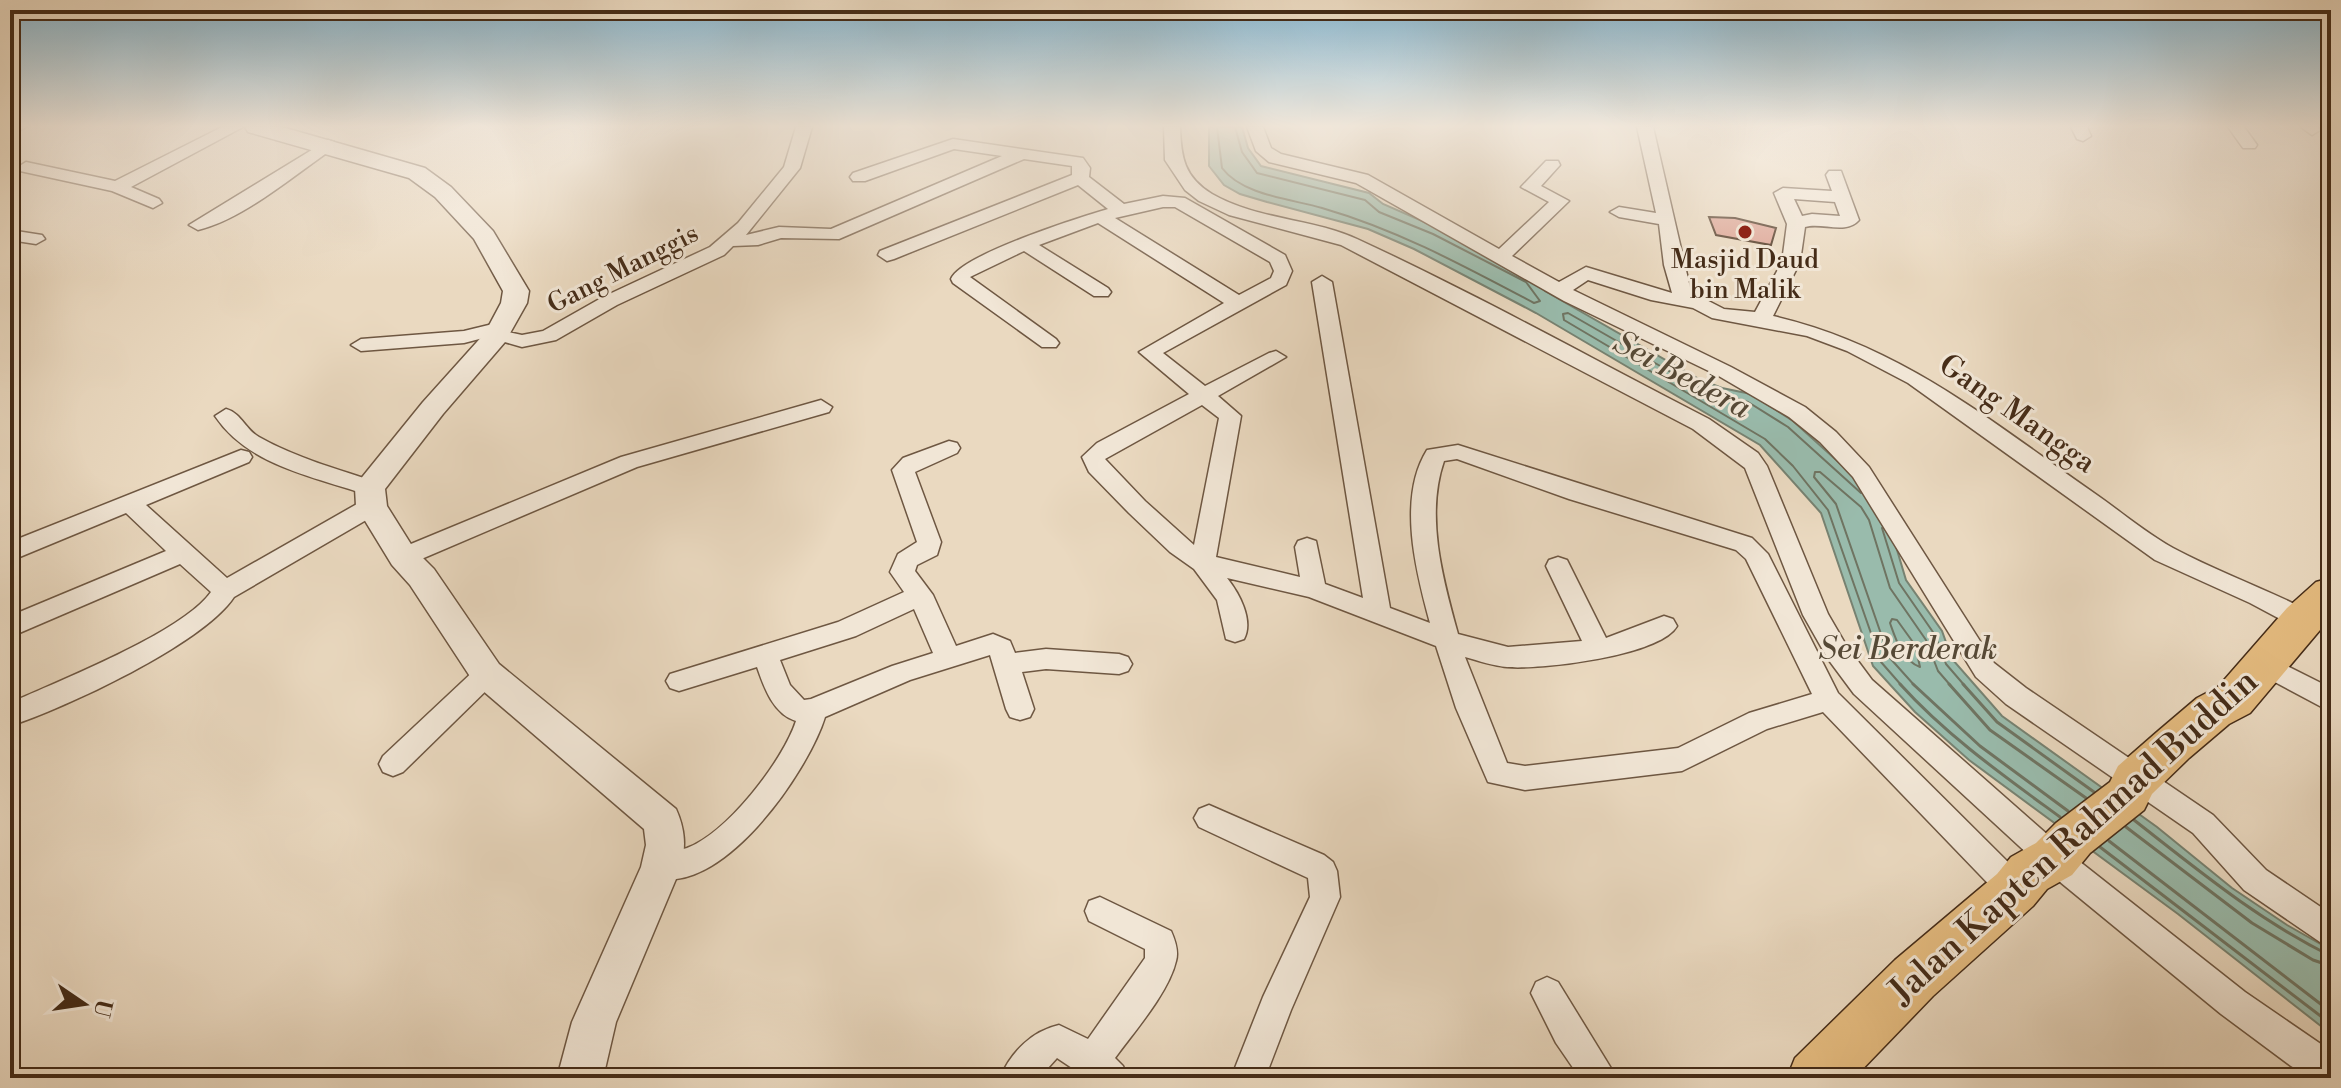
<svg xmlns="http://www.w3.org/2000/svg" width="2341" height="1088" font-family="'Libre Bodoni',serif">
	<rect width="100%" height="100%" fill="#ead9c0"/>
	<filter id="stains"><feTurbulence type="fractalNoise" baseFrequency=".0025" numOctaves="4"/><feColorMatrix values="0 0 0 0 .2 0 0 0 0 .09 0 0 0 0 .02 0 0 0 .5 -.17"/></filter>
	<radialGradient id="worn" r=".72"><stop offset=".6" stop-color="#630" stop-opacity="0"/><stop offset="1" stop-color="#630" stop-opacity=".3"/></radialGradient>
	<polygon fill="#99bbac" stroke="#778271" stroke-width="2" points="1209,127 1242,127 1248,148 1261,166 1369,193 1383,204 1436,227 1532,276 1545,291 1699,379 1722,388 1751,394 1793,421 1875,495 1886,513 1906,580 1942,631 1952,659 2002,716 2157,827 2232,888 2287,925 2331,950 2331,1034 2178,914 1969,760 1915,712 1873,666 1821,513 1760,445 1536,313 1414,249 1368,229 1267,202 1240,194 1224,185 1209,166"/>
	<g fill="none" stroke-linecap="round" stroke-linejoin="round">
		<g stroke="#6f7462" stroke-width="2">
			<path d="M 1217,127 L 1222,168 C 1242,195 1291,199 1322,208 C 1398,230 1464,266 1534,303 L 1540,301 L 1526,282 L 1433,234 L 1379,212 L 1365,200 L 1257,173 L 1242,152 L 1235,127"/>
			<polyline points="1861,493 1788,427 1748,402 1695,386 1568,313 1563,314 1564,320 1765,439 1793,466 1828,510 1881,662 1902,686"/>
			<polyline points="1882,528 1899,583 1935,635 1946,664 1965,686"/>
			<path d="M 1892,619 L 1897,620 L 1915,645 L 1920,667 C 1902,660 1896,640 1890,623 Z"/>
			<polyline points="1915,686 1889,657 1836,504 1814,477 1815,472 1820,472 1861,507 1869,520 1890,588 1926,640 1938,671 1951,686"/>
		</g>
		<g stroke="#6f7462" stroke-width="3">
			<path d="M 1900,684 C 1947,736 2004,776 2060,817"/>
			<polyline points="1913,684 1980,746 2068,811"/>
			<polyline points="1949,684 1990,730 2086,798"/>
			<polyline points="1963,684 1997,722 2094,792"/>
			<path d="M 2134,820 C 2198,870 2258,920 2331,956"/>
			<polyline points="2126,827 2252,923 2313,960 2331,966"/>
			<polyline points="2109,841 2331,1012"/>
			<polyline points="2100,847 2331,1024"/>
		</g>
	</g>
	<polygon fill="#dda293" stroke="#452c18" stroke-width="2" points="1709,217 1735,218 1776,228 1771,245 1716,235"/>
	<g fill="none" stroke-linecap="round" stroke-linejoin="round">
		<defs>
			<g id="minor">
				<polygon points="10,127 26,127 10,136"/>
				<polygon points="222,127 243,127 131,187 159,199 162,203 153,208 112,191 20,171 18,167 26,162 115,181"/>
				<path d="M 796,127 L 812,127 L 800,168 L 746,235 L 779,227 L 831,229 L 1002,156 L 954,149 L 865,181 L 853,181 L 850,177 L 853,173 L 953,139 L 1083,158 L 1090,168 L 1089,177 L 1124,204 L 1163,196 L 1185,198 L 1285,255 L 1292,271 L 1286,285 L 1163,353 L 1205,386 L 1269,353 L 1276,351 L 1286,357 L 1218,396 L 1241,416 L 1216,557 L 1300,577 L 1295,547 L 1298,541 L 1307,538 L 1316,541 L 1325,584 L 1363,598 L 1312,282 L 1322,276 L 1332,282 L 1390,608 L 1430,623 C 1416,572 1397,498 1427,450 L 1458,445 L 1752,538 L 1768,554 L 1838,693 L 2026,880 L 2030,890 L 2026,900 L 2015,904 L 2004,900 L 1823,712 L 1767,729 L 1682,771 L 1525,790 L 1488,782 L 1456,708 L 1436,646 L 1309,597 L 1227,578 C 1239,593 1254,620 1244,639 L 1235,642 L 1226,639 L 1217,600 L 1194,569 L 1170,552 L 1129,513 L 1089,472 L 1082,457 L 1097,443 L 1189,394 L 1139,352 L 1224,303 L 1098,223 L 1039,245 L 1108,288 L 1111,292 L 1108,296 L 1094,296 L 1024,251 L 970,277 L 1056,339 L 1059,343 L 1056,347 L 1042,347 L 953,283 L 951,279 C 960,255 1081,217 1108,209 L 1078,185 L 894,259 L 887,261 L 878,255 L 880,251 L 1072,175 L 1072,166 L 1024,159 L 839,239 L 781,238 L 758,245 L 733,246 L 724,255 L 617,305 L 556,340 L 522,347 L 487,337 L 464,343 L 361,351 L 351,345 L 361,339 L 464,331 L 501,322 L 511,328 L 508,332 L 522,335 L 543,331 L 603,297 L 710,247 L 738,223 L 784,167 ZM 1163,207 L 1175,207 L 1270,262 L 1274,271 L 1271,278 L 1239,295 L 1115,218 ZM 1202,405 L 1219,418 L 1194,545 L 1145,501 L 1105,459 ZM 1457,459 L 1569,499 L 1736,550 L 1746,559 L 1812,694 L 1749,713 L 1678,748 L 1525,766 L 1507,763 L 1465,657 C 1479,661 1494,666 1507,667 C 1540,670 1660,656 1677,626 L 1673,619 L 1664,616 L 1606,638 L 1567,560 L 1558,557 L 1549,560 L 1546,566 L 1582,641 L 1508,647 L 1458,634 C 1443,580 1425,516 1444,461 Z"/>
				<path d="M 1164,127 L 1180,127 C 1181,157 1184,177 1212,194 C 1257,220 1311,218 1357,239 C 1476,294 1592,359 1709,419 L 1758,453 L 1767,466 L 1828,614 L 1846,645 L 1872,680 L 2065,850 L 2245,992 L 2331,1051 L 2331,1078 L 2312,1078 L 2291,1066 L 2221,1014 L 2043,868 L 1854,694 L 1828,659 L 1803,615 L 1745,468 L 1693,429 L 1341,245 L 1229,215 L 1199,201 L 1185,190 L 1165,160 Z"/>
				<path d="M 1247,127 L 1263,127 L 1271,148 L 1281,154 L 1368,175 L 1499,249 L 1549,202 L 1521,187 L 1546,161 L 1558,161 L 1560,165 L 1541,186 L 1569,201 L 1512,256 L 1559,282 L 1586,267 L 1672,293 L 1664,265 L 1659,224 L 1619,217 L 1610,212 L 1619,207 L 1656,213 L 1637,127 L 1653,127 L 1691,292 L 1724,309 L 1755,312 L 1782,262 L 1787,224 L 1774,193 L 1783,188 L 1832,191 L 1826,175 L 1829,171 L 1841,171 L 1859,220 C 1846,235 1822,222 1805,227 L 1800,262 L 1773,316 C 1900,345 1989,420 2094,493 C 2120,511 2146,533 2173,548 C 2218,572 2266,589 2311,612 L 2315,619 L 2311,626 L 2302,629 L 2293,626 L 2250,603 L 2155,560 L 1908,383 L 1847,351 L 1807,336 L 1712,318 L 1693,308 L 1651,300 L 1588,280 L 1573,290 L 1731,367 L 1805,407 L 1836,432 L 1869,467 L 1994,663 L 2026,688 L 2213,815 L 2266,870 L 2331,914 L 2331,946 L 2320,942 L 2244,890 L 2193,833 L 2006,704 L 1976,677 L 1853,477 L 1820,442 L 1789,417 L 1717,375 L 1564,301 L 1356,183 L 1269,162 L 1256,151 ZM 1794,199 L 1835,202 L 1840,216 L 1812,214 L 1802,216 Z"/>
				<polygon points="2071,127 2087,127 2091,136 2083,141 2077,139"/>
				<polygon points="2228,127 2244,127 2257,145 2255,148 2243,148"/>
				<polygon points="2301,127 2318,127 2320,130 2312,135"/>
				<path d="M 328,140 L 334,142 L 336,145 L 334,148 C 294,175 244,219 198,230 L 189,225 Z"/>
				<polygon points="10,230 42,235 45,239 36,244 10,240"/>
				<polygon points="821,400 832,407 829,412 637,467 412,563 403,566 394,563 391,557 394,551 621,457"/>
				<path d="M 226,409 C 241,413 246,430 259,437 C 296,458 338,469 378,483 L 381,488 L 378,493 L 362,493 C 310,476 247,464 215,416 Z"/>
				<path d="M 949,441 L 957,443 L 960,448 L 957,453 L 915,472 L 941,542 L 937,555 L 917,565 L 915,571 L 933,595 L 956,646 L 993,634 L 1010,641 L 1015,653 L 1046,649 L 1119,654 L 1128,657 L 1132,664 L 1128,671 L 1119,674 L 1046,669 L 1022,672 L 1034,709 L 1030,717 L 1020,720 L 1010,717 L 1006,709 L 990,655 L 910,680 L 825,717 C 808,772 719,902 650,876 L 646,867 L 650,858 C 662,853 675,852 687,848 C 727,833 783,761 796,721 C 773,714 764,687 757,667 L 679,691 L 670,688 L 666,681 L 670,674 L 838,622 L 904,592 L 890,572 L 898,554 L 917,542 L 892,470 L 903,458 ZM 914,609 L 933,653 L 892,666 L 811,699 L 804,700 L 790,685 L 780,660 L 856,636 Z"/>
				<path d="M 241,450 L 249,452 L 252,457 L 249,462 L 146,505 L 227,578 L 364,500 L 380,500 L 384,506 L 380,512 L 234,597 C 203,644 65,708 10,726 L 10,703 C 58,681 182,633 211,592 L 180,564 L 10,637 L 10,616 L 166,551 L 126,513 L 10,561 L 10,542 Z"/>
				<polygon points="2265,655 2331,688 2331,712 2256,672 2252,665 2256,658"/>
				<polygon points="487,664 496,667 500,674 496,681 403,772 393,776 383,772 379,764 383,756 478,667"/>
				<polygon points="1209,805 1324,855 1333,862 1337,871 1340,897 1291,1010 1265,1078 1231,1078 1263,997 1310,897 1308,878 1199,827 1194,818 1199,809"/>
				<path d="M 1100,897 L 1171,931 C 1175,940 1179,951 1176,961 C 1169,992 1134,1032 1115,1058 L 1123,1066 L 1128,1078 L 1087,1078 L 1057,1058 L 1039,1078 L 1000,1078 C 1011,1052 1032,1031 1059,1025 L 1088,1039 L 1145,958 L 1145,949 L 1089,921 L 1085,911 L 1089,901 Z"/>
				<polygon points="1547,977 1558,982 1617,1078 1580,1078 1556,1043 1531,993 1536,982"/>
			</g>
			<path id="tertiary" d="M 245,127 L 282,127 L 425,168 L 451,187 L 493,231 L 529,291 L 527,303 L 505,342 L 443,414 L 385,489 L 387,506 L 414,549 L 434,569 L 499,664 L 676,809 C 685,829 686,846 681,867 L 616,1022 L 603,1078 L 557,1078 L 572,1022 L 641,867 L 646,845 L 644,829 L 475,684 L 410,585 L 392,565 L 356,506 L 355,488 L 359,481 L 423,402 L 485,333 L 501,303 L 503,291 L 474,239 L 435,197 L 409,178 L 248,132 Z"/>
			<polygon id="primary" points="2331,578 2331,617 2250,713 2229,724 2189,758 2152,794 2144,810 2090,853 2072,875 2047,889 2033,906 1933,996 1854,1078 1787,1078 1795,1058 1895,960 1997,874 2011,857 2036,843 2056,823 2110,782 2118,766 2157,732 2197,698 2218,687 2287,608 2316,582"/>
		</defs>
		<use href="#minor" stroke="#6e5742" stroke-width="3"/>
		<use href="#tertiary" stroke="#6e5742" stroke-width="3"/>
		<use href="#primary" stroke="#452c18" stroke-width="3"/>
		<use href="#minor" fill="#f1e6d6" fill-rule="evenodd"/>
		<use href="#tertiary" fill="#f1e6d6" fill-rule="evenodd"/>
		<use href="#primary" fill="#e5bc80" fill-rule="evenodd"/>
	</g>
	<linearGradient id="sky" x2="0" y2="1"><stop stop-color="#88b7d0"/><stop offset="0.45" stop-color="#f6eee3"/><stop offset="1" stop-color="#f6eee3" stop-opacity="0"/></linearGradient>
	<rect width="2341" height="280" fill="url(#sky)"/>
	<circle fill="#8f2418" stroke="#f1e6d6" stroke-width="3" cx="1745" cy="232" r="8"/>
	<g text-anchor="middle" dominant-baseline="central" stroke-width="6" stroke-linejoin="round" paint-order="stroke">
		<g font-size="26" fill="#452c18" stroke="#f1e6d6">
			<text x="1745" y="260">Masjid Daud<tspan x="1745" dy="30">bin Malik</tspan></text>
		</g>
		<g font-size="26" fill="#452c18" stroke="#f1e6d6">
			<text transform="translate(623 269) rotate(-27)">Gang Manggis</text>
		</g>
		<g font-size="30" fill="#452c18" stroke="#f1e6d6">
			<text transform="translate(2017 414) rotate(35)">Gang Mangga</text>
		</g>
		<g font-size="32" font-style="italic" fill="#564936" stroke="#f1e6d6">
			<text transform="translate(1682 375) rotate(28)">Sei Bedera</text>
			<text x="1908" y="649">Sei Berderak</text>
		</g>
		<g font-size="36" fill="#452c18" stroke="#f1e6d6">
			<text transform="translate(2074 837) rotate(-42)">Jalan Kapten Rahmad Buddin</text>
		</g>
	</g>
	<rect width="2341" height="1088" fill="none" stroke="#ead9c0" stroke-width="40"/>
	<rect x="12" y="12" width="2317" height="1064" fill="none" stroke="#452c18" stroke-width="4"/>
	<rect x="20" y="20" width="2301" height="1048" fill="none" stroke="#452c18" stroke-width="2"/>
	<g transform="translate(84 1004) rotate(103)" stroke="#f1e6d6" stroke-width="6" paint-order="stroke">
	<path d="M0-6L14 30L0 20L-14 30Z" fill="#452c18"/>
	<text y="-12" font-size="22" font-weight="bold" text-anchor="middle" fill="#452c18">U</text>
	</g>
	<rect width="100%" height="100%" filter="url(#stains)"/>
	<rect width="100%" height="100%" fill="url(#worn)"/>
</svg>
